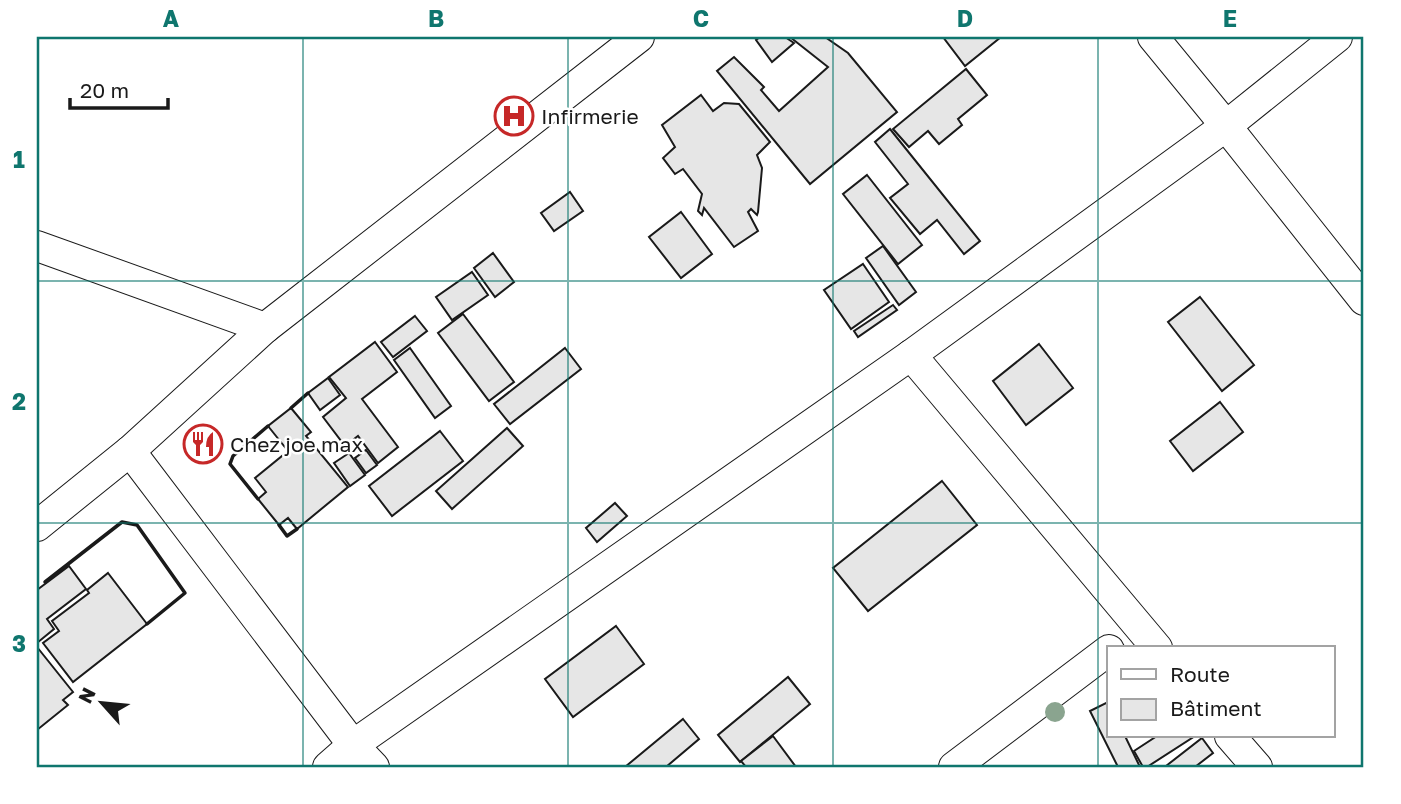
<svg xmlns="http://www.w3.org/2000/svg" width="1401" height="804" font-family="'Golos Text',sans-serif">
	<rect width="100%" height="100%" fill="#fff"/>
	<g fill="#e6e6e6" stroke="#1a1a1a" stroke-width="2">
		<polygon points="760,37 785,37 794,43 772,62 756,40"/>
		<polygon points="790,37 825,37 848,53 897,112 810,184 717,71 734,57 764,87 761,90 779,111 828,67"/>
		<polygon points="943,37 1001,37 965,66"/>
		<polygon points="966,69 987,95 958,119 962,125 939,144 928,131 909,147 893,129"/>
		<polygon points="701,95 713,111 724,103 739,104 770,142 757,155 762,168 758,212 757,215 751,209 748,212 758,231 734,247 704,208 702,215 698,211 702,194 683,169 675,174 663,158 675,147 662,125"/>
		<polygon points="890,129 980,241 964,254 937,220 920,234 890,198 908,184 875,142"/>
		<polygon points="867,175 922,245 898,264 843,194"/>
		<polygon points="570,192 583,211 554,231 541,213"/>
		<polygon points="681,212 712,254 681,278 649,237"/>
		<polygon points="883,246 916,292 899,305 866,258"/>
		<polygon points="493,253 514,282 495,297 474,268"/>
		<polygon points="863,264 889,302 851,329 824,290"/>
		<polygon points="472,272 488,295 452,320 436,297"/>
		<polygon points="1200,297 1254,365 1222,391 1168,322"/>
		<polygon points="893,305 897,310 858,337 854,331"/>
		<polygon points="463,314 514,382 489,401 438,333"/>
		<polygon points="415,316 427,331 393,357 381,342"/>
		<polygon points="375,342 397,372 362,399 398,447 378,463 358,436 345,446 323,417 346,398 329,377"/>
		<polygon points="1039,344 1073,388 1026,425 993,381"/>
		<polygon points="410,348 451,406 435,418 394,360"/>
		<polygon points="565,348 581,369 510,424 494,404"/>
		<polygon points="328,378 340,395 320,410 308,393"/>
		<polygon points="1220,402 1243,432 1193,471 1170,441"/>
		<polygon points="291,408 311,432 306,436 348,487 297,529 288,518 279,525 258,499 266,492 255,478 288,451 268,426"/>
		<polygon points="507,428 523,446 452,509 436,491"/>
		<polygon points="440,431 463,461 392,516 369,486"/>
		<polygon points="366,450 377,465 366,473 355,458"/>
		<polygon points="349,453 365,475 350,486 334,463"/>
		<polygon points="942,481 977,525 868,611 833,568"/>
		<polygon points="615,503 627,516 597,542 586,528"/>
		<polygon points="69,566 86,589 47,619 54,629 37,643 37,590"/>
		<polygon points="108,573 147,624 73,682 43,643 59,631 52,621 89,593 87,590"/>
		<polygon points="616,626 644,664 573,717 545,679"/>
		<polygon points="37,647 73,692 63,700 68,705 37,730"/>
		<polygon points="788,677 810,704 740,762 718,735"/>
		<polygon points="1108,702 1109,736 1125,736 1140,767 1118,767 1090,711"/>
		<polygon points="683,719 699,739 666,767 625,767"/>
		<polygon points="773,736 796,767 746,767 741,761"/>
		<polygon points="1157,736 1195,736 1147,767 1143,767 1134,751"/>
		<polygon points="1202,738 1213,753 1195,767 1167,767 1166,766"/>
	</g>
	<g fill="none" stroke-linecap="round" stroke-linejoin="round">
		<defs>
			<g id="street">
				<polyline points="1153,37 1226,126 1364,300"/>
				<polyline points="37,246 265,328"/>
				<polyline points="911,355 1157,648"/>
				<polyline points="130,451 353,745 374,767"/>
				<polyline points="37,526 130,451 265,328 639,37"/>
				<polyline points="1230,736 1257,767"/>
				<polyline points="328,767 353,745 911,355 1226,126 1337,37"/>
				<polyline points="954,767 1109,650"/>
			</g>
		</defs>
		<use href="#street" stroke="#1a1a1a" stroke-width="32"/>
		<use href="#street" stroke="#fff" stroke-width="30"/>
		<g stroke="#1a1a1a" stroke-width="3.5">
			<polyline points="291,408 308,393"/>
			<polyline points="258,499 230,464 233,456 268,426"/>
			<polyline points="279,525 287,536 297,529"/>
			<polyline points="45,582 122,522 137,525 185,593 147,624"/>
		</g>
	</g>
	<circle fill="#8aa48f" cx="1055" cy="712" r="10"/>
	<path fill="none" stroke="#0f766e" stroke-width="2" stroke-opacity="0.55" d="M 303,37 L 303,767M 568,37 L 568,767M 833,37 L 833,767M 1098,37 L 1098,767M 37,281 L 1364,281M 37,523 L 1364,523"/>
	<defs>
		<symbol id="hospital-ring" viewBox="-11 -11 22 22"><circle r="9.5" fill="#fff" stroke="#c62828" stroke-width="1.5"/><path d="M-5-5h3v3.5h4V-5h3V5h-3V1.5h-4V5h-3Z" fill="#c62828"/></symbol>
		<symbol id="restaurant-ring" viewBox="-11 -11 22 22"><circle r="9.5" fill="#fff" stroke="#c62828" stroke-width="1.5"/><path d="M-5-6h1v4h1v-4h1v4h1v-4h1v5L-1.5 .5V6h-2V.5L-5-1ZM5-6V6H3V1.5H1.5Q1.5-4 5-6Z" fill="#c62828"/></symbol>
	</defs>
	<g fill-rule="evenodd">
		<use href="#hospital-ring" x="492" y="94" width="44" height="44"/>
		<use href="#restaurant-ring" x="181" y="422" width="44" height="44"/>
	</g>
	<g text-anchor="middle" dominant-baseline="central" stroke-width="5" stroke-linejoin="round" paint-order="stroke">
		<g font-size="21" fill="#1a1a1a" stroke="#fff" text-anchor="start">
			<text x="541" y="116">Infirmerie</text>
			<text x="230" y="444">Chez joe max</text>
		</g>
	</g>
	<rect width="1401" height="804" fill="none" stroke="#ffffff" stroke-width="77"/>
	<rect x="1107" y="646" width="228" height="91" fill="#ffffff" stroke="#a3a3a3" stroke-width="2"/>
	<rect x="1121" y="669" width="35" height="10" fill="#ffffff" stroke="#a3a3a3" stroke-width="2"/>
	<text x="1170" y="682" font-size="21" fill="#1a1a1a">Route</text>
	<rect x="1121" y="699" width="35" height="21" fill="#e6e6e6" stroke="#a3a3a3" stroke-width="2"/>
	<text x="1170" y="716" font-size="21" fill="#1a1a1a">Bâtiment</text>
	<g transform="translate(102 703) rotate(297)" stroke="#ffffff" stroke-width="5" paint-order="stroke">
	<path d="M0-5L12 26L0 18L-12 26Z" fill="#1a1a1a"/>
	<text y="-10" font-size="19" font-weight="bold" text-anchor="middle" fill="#1a1a1a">N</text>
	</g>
	<path d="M70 98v10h98v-10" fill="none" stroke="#1a1a1a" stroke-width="3.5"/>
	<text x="80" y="98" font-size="21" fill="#1a1a1a" stroke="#ffffff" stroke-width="5" paint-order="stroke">20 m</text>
	<rect x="38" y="38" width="1324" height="728" fill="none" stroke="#0f766e" stroke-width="2.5"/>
	<g font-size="23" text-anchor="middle" font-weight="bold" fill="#0f766e">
		<text x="171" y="27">A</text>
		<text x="436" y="27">B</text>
		<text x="701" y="27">C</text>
		<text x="965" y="27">D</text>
		<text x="1230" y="27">E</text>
		<text x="19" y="168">1</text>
		<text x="19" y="410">2</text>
		<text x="19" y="652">3</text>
	</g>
</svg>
